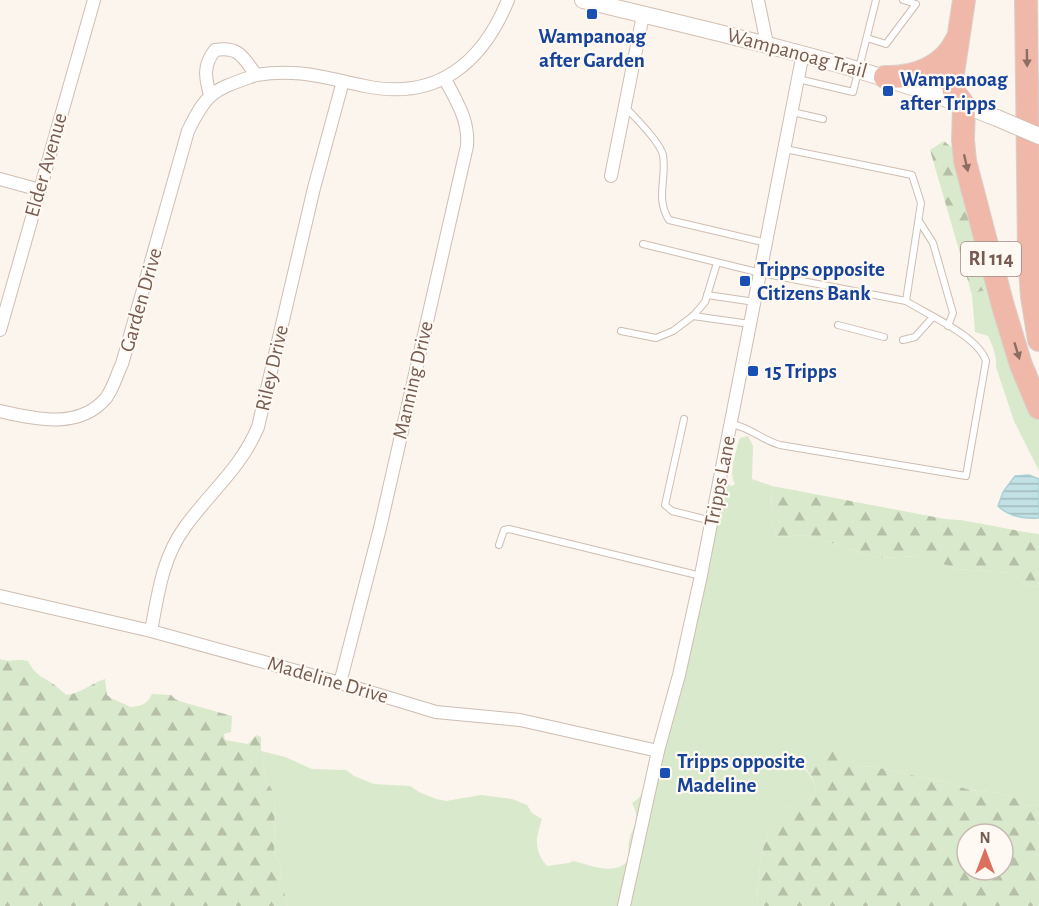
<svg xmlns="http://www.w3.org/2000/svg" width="1039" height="906" font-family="'Alegreya Sans',sans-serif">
	<defs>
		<pattern id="forest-firs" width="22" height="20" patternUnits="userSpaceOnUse" patternTransform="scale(1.5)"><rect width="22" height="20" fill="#d9e9cb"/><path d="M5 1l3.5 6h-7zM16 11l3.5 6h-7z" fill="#b5c0a7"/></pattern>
		<pattern id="water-rules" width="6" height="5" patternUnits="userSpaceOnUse" patternTransform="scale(1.5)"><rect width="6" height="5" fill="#c2e1e5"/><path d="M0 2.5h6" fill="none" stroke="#a2babc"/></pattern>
	</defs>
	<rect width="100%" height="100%" fill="#fcf5ed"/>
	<g fill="#d9e9cb">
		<path d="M 995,290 L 1034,409 L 1039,420 L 1039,471 L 1014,421 L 996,367 C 997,357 993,346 988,336 L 975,332 L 972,295 L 981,291 Z"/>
		<path d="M 748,436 L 753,446 L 752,479 L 772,486 L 771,518 L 776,537 L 808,535 L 878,558 L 921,556 L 957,569 L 1010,573 L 1029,587 L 1039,586 L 1039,806 L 1024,805 L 1018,799 L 998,793 L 970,790 L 940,781 L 875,767 L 854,766 L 805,769 C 813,780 818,784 813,797 C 801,801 788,805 779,815 C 760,837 758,878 757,906 L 288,906 L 282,884 L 281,866 L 274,851 L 275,795 L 266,780 L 263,760 L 265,752 L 285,757 L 312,769 L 346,770 L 354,776 L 374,784 L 410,786 L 419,792 L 436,799 L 446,801 L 481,795 L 512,799 L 527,805 L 532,813 L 542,819 C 536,838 533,849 547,866 L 569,863 L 573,861 C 591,865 613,876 628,861 C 629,855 628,847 629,841 C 633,825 641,820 632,803 C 648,795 646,774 651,758 L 660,753 L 725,469 L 728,484 L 732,486 L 735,484 C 728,473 736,455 738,443 L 740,438 Z"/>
	</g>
	<g fill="url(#forest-firs)" fill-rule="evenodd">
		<polygon points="944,141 958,153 995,290 981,291 972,295 930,150"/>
		<path d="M 772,486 L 945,519 C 977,521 1007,530 1039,534 L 1039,586 L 1029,587 L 1010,573 L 957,569 L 921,556 L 878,558 L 808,535 L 776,537 L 771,518 Z"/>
		<path d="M 0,659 C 10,663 19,658 28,661 C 35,674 39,675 50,682 C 56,685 61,691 67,695 C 81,693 90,684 105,679 L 107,695 C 114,701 122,702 130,707 C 141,706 147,705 152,694 L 171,695 L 175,699 L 182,702 L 232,716 L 231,732 L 224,734 L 225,740 L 248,744 L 256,735 L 261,737 L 261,751 L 265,752 L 263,760 L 266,780 L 275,795 L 274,851 L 281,866 L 282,884 L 288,906 L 0,906 Z"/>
		<path d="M 827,748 L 839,749 L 849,753 L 854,766 L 875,767 L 940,781 L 970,790 L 998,793 L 1018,799 L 1024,805 L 1039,806 L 1039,906 L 757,906 C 758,878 760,837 779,815 C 788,805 801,801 813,797 C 820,780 808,776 802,761 L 808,753 ZM 967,834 L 1003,834 L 1003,870 L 967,870 Z"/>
	</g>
	<path fill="url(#water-rules)" stroke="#a9d1d6" stroke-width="1.5" d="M 1029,475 L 1039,479 L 1039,518 C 1023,519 1009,517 998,506 L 1003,492 L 1015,476 Z"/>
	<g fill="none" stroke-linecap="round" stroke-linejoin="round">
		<defs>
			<g id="lane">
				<polyline points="867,38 886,44 916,4 903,0"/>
				<polyline points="798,79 853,92 876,0"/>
				<path d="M 625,107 C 635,117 660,142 663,155 C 667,178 655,198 669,220 L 767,243"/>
				<polyline points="792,112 823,119"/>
				<polyline points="919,221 933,243 953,313 948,326"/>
				<polyline points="643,244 761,273 906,301 921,203 912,175 785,149"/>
				<polyline points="707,295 755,302"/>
				<polyline points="693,316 750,324"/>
				<polyline points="838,325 884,337"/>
				<polyline points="621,331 656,338 673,331 693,316 705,302 717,263"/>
				<polyline points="903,340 915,337 933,317"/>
				<polyline points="684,419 665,505 672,511 712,521"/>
				<path d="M 732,424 C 751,428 762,440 780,445 L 966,476 L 986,361 C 978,336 928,315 906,301"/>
				<polyline points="499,545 504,530 509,529 701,576"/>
			</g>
			<g id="street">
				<polyline points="758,0 767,44"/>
				<path d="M 210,95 C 205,77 203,65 215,50 C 239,46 243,57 256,75 C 298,68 325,78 365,86 C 436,101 482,64 508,0"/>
				<polyline points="611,176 643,15"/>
				<polyline points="0,179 40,190"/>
				<polyline points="0,330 94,0"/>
				<path d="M 0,411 C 35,419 79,430 106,398 C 113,389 117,374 122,364 L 188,131 C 208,90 214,90 256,75"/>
				<polyline points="0,596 151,631 340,683 436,712 520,720 658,751"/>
				<path d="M 151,631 C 158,595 162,558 185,527 C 210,492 241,468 258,427 L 314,188 L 343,81"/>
				<path d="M 340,683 L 380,528 L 467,146 C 469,119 457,103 445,79"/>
				<polyline points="624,906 658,751 679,675 700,580 803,53"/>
			</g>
			<path id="secondary" d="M 583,0 C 723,34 863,64 997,118"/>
			<g id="highway">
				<polyline points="964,0 952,80 954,92 964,105 963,140 965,161 1003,306 1021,365 1039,408"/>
				<polyline points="1026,0 1029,254 1032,297 1039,340"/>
				<path d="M 885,77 C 915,78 944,67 957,39"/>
			</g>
		</defs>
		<use href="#lane" stroke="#cebdb2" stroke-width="8"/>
		<use href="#street" stroke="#cebdb2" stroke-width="14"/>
		<use href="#secondary" stroke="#d3bfb2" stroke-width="18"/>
		<use href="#highway" stroke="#d9d1ce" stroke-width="24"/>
		<use href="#lane" stroke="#fff" stroke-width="6"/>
		<use href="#street" stroke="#fff" stroke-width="12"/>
		<use href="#secondary" stroke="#fff" stroke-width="16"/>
		<use href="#highway" stroke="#f0b8a9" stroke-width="22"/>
		<defs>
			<polyline id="secondary-bridge" points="997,118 1039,136"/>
		</defs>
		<use href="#secondary-bridge" stroke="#d3bfb2" stroke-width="18" stroke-linecap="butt"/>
		<use href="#secondary-bridge" stroke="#fff" stroke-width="16"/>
	</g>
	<defs><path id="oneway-solid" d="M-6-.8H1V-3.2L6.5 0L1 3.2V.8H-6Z" transform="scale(1.5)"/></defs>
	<g fill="#8e6e62">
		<use href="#oneway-solid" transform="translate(1027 58) rotate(89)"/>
		<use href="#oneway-solid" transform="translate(966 163) rotate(77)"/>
		<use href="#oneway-solid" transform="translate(1017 351) rotate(73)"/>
	</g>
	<g fill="#1a4fb4" stroke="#fef9f3" stroke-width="2">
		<rect x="586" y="8" width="12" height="12" rx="3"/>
		<rect x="882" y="85" width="12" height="12" rx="3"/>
		<rect x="739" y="275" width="12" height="12" rx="3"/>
		<rect x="747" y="365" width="12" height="12" rx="3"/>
		<rect x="659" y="767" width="12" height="12" rx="3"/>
	</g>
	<g text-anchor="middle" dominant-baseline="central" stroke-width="4.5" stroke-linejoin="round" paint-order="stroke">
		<rect fill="#fef9f3" stroke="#9f8b81" stroke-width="1.5" x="961" y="242" width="60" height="34" rx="4.5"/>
		<g font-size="20" font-weight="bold" fill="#765c50">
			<text x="991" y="259">RI 114</text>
		</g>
		<g font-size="21" font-weight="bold" fill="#164399" stroke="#fef9f3" text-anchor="start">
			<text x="592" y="36" text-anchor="middle">Wampanoag<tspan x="592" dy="24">after Garden</tspan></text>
			<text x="900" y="79">Wampanoag<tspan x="900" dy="24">after Tripps</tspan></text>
			<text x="757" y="269">Tripps opposite<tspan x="757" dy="24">Citizens Bank</tspan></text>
			<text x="765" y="371">15 Tripps</text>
			<text x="677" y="761">Tripps opposite<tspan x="677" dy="24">Madeline</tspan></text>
		</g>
		<g font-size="21" fill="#765c50" stroke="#fef9f3">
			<text transform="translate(797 53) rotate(15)">Wampanoag Trail</text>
			<text transform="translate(46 165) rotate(-74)">Elder Avenue</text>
			<text transform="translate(141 300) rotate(-74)">Garden Drive</text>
			<text transform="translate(272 368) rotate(-77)">Riley Drive</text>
			<text transform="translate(413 380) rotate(-77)">Manning Drive</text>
			<text transform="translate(720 481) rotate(-79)">Tripps Lane</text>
			<text transform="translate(328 680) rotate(16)">Madeline Drive</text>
		</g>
	</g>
	<g transform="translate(985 852)"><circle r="28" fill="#fef9f3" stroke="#c8bab2" stroke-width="1.5"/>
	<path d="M0-4.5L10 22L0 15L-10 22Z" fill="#db715c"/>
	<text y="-9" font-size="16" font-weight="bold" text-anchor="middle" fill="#765c50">N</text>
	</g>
</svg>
